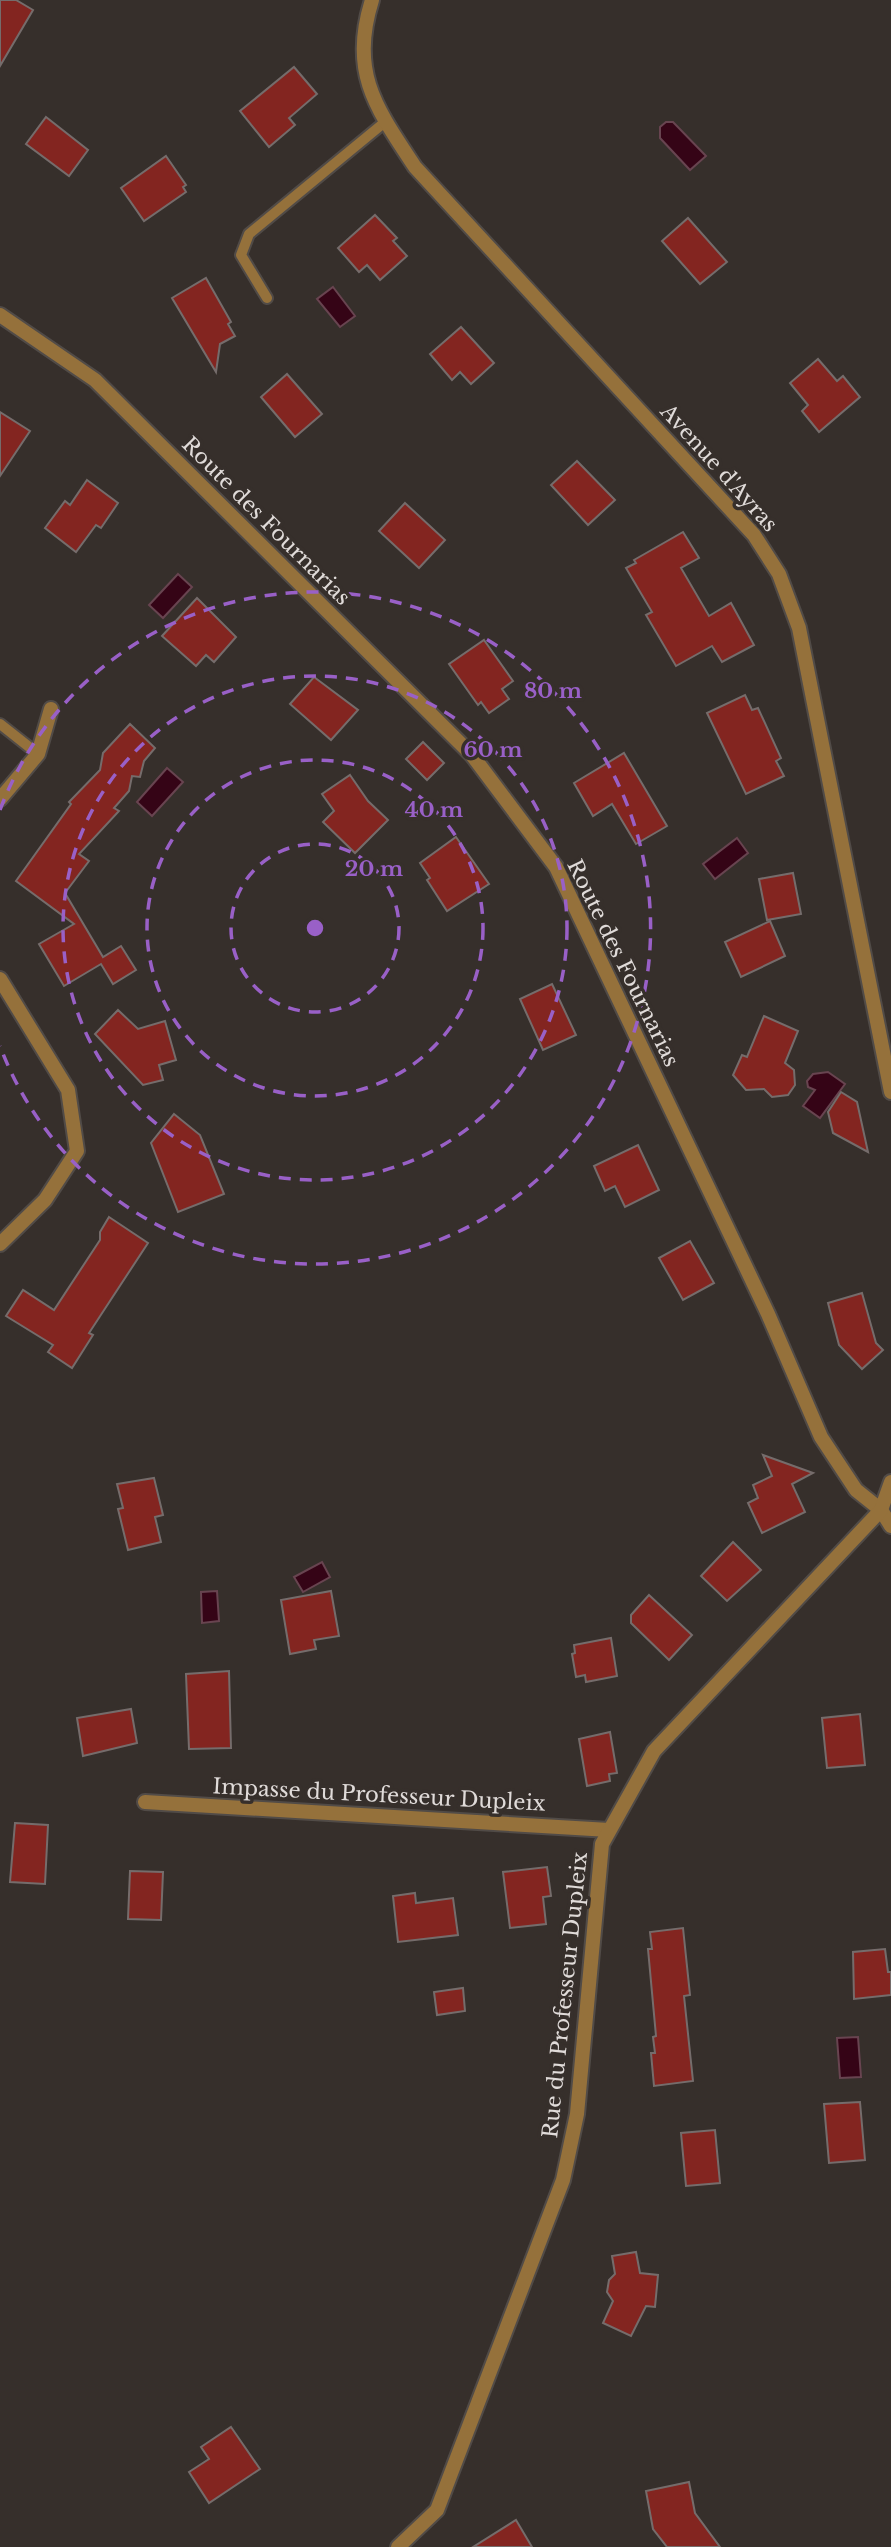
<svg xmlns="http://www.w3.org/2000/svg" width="891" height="2547" font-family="'Libre Baskerville',serif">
	<rect width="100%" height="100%" fill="#362f2b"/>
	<g fill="#350416" stroke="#684450" stroke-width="2">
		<polygon points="666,122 673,122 706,156 690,170 660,138 660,127"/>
		<polygon points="333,287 355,316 340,327 317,299"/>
		<polygon points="178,574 192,587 163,618 149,605"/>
		<polygon points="167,768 183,782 152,816 137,802"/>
		<polygon points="737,838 748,853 715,879 703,864"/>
		<polygon points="828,1072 845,1084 820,1118 803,1106 815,1090 808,1087 807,1081 813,1074"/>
		<polygon points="322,1562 330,1577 303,1592 294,1577"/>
		<polygon points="217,1591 219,1621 202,1623 201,1592"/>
		<polygon points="858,2037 861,2077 840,2078 837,2038"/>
	</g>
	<g fill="#832520" stroke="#756c6b" stroke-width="2">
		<polygon points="0,0 16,0 33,10 0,66"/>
		<polygon points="294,67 317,94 289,118 295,125 269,147 240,111"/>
		<polygon points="46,117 88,150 69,176 26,144"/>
		<polygon points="166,156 186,185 183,187 186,192 144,221 121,188"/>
		<polygon points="375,215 397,238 393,241 407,256 380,280 367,265 359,272 338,248"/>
		<polygon points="688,218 727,262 700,284 662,241"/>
		<polygon points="206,278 231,322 228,324 235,336 220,344 216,372 172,298"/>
		<polygon points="461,327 494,363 471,384 460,372 452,380 430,354"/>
		<polygon points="818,359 837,381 843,376 860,397 819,432 802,411 808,405 790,383"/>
		<polygon points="287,374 322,414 295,437 261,397"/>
		<polygon points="0,412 30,431 0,476"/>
		<polygon points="577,461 615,500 588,525 551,485"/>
		<polygon points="87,480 118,503 101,528 96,525 76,552 45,528 65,501 70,505"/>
		<polygon points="405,503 445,540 419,568 379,531"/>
		<polygon points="683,532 699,558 681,568 709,616 731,603 754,645 722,662 712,646 676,666 646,615 652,612 626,568 636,563 634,560"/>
		<polygon points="197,598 236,637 214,662 206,655 196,666 162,636"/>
		<polygon points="484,640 513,681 502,689 509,699 489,713 481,702 478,705 449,664"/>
		<polygon points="314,677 358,710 331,740 290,704"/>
		<polygon points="745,695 752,710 758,708 781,758 776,761 784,776 746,794 707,713"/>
		<polygon points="130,724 155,748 144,761 140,777 132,776 129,791 114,808 119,811 79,854 89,861 65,893 103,957 121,946 136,970 113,984 101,964 64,986 39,944 74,924 16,881 71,804 69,802 100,770 103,753"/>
		<polygon points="423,742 444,763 427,780 406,759"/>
		<polygon points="624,753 667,826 636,844 612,804 593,816 574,783"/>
		<polygon points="350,775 368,801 388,820 355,853 323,822 334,811 322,794"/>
		<polygon points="456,837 489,884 447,911 427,880 430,878 420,863"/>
		<polygon points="793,873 801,914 767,920 759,879"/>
		<polygon points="770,921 785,956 741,977 725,942"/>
		<polygon points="552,984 576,1035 543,1050 520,999"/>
		<polygon points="118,1010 138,1029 165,1021 176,1060 159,1065 163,1080 143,1085 95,1034"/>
		<polygon points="764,1016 798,1031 785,1063 794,1070 795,1085 788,1095 772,1097 764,1089 746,1090 733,1075 742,1055 747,1057"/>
		<polygon points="841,1092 857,1102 868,1152 833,1133 828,1112"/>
		<polygon points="174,1114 200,1135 224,1194 178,1212 151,1143"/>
		<polygon points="638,1145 659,1190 625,1207 615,1186 605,1191 594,1166"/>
		<polygon points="109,1217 148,1243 89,1333 93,1335 72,1368 48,1352 53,1345 6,1316 23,1290 54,1310 100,1240 100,1232"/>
		<polygon points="690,1241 714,1283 683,1300 659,1258"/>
		<polygon points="862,1293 876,1343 883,1350 862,1369 839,1345 828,1303"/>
		<polygon points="763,1455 813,1473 792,1484 805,1512 762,1533 748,1503 758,1498 753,1485 772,1476"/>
		<polygon points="154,1478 163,1515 155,1517 161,1542 128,1550 118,1509 123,1508 117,1484"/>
		<polygon points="733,1542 761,1570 727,1601 701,1576"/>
		<polygon points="331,1591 339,1636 314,1640 316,1649 290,1654 281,1600"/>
		<polygon points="649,1595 692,1635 669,1660 631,1623 631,1615"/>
		<polygon points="611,1638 617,1676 586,1682 585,1675 576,1677 572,1654 575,1653 574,1645"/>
		<polygon points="229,1671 231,1748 189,1749 186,1674"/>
		<polygon points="131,1709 137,1743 83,1756 77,1718"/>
		<polygon points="860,1714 865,1765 827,1768 822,1718"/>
		<polygon points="610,1732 617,1773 609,1774 610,1781 587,1786 579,1739"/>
		<polygon points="15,1823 48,1825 45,1884 10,1882"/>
		<polygon points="547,1867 551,1896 543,1897 546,1924 510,1928 503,1872"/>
		<polygon points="130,1871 163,1872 161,1920 128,1919"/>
		<polygon points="415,1893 416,1903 453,1898 458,1935 398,1942 393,1896"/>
		<polygon points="683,1928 690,1995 684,1996 693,2081 654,2086 651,2053 655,2053 653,2037 656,2036 648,1949 652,1949 650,1932"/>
		<polygon points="885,1949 888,1972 891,1972 891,1995 854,1999 853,1952"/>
		<polygon points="463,1988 465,2011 437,2015 434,1992"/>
		<polygon points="860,2102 865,2160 829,2163 824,2104"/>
		<polygon points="715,2130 720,2183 686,2186 681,2133"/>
		<polygon points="636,2252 640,2273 658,2275 655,2307 646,2306 631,2336 603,2323 613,2301 607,2292 609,2280 615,2274 612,2256"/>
		<polygon points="231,2427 260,2469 209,2503 189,2472 209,2459 201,2447"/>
		<polygon points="689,2482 695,2513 720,2547 667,2547 653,2529 646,2491"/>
		<polygon points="516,2520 532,2547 473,2547"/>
	</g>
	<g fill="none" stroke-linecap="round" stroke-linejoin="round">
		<defs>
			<g id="lane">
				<polyline points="267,298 241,255 249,234 385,122"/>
				<polyline points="0,724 38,754"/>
			</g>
			<g id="street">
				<path d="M 372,0 C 349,72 376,108 415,167 L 754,535 L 779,574 L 799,628 L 891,1092"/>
				<polyline points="0,315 95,380 472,755 556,867 768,1314 821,1437 856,1490 881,1510 891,1526"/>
				<polyline points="0,799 38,754 51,709"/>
				<polyline points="0,979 68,1090 77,1151 45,1200 0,1244"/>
				<polyline points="145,1802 609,1830"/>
				<polyline points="398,2547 437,2510 563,2180 577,2114 602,1844 654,1751 881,1510 891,1482"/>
			</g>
		</defs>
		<use href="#lane" stroke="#514b47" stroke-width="14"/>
		<use href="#street" stroke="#514b47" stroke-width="18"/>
		<use href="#lane" stroke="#95713b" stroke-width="10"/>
		<use href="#street" stroke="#95713b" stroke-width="14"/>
	</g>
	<g fill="none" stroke="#9960c7" stroke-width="3.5" stroke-dasharray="12 9">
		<circle cx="315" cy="928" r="84"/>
		<circle cx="315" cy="928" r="168"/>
		<circle cx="315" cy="928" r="252"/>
		<path d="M0 810A336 336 0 1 1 0 1046"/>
	</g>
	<g text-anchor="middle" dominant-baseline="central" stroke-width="7" stroke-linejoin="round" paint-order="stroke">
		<g font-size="21" fill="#e0dbd9" stroke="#362f2b">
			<text transform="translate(719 468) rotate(48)">Avenue d'Ayras</text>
			<text transform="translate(266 521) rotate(45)">Route des Fournarias</text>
			<text transform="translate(623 963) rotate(64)">Route des Fournarias</text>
			<text transform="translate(379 1795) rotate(3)">Impasse du Professeur Dupleix</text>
			<text transform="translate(565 1995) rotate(-84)">Rue du Professeur Dupleix</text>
		</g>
	</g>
	<circle cx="315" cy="928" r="10" fill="#9960c7" stroke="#362f2b" stroke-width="3.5"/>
	<g font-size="21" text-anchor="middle" font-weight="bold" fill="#9960c7" stroke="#362f2b" stroke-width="7" stroke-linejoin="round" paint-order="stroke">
		<text x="553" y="698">80 m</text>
		<text x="493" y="757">60 m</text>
		<text x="434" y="817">40 m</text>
		<text x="374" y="876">20 m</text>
	</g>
</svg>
